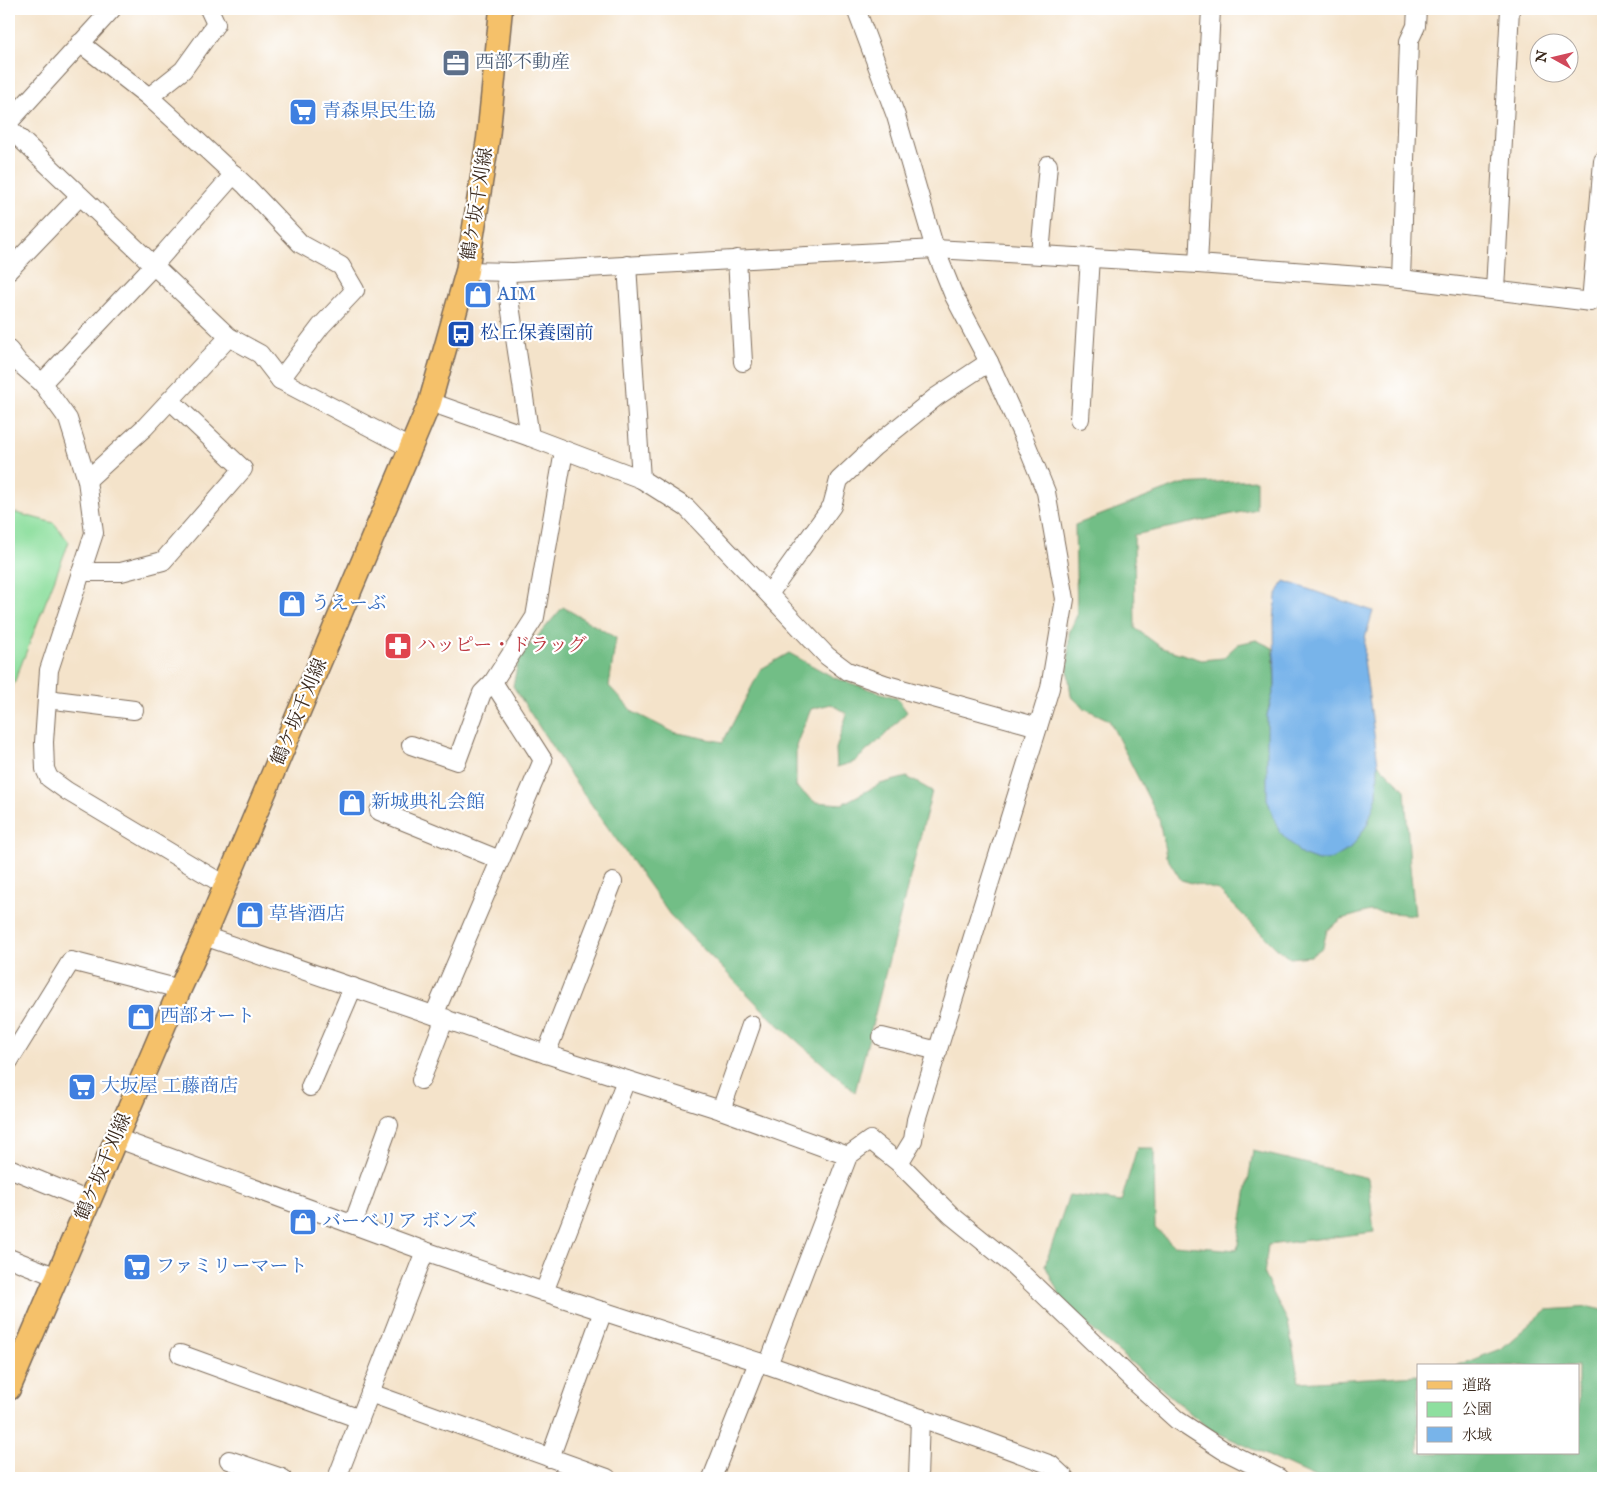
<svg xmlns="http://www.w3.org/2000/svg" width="1612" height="1487" font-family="'IM FELL English','Noto Serif JP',serif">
	<rect width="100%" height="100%" fill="#fff"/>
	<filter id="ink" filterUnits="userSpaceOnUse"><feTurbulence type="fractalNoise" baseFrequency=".02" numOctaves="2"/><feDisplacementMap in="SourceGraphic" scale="10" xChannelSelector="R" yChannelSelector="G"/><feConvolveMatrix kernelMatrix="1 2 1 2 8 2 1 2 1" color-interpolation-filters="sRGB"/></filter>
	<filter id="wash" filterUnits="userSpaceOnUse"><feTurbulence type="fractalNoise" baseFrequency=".0096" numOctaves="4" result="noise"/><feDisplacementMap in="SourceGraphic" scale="20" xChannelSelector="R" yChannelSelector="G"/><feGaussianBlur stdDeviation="1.12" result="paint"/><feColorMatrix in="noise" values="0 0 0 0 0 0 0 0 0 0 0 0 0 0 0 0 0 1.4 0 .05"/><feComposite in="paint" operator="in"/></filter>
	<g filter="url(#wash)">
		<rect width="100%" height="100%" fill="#f4e3ca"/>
		<polygon fill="#8edf9f" stroke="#64845e" points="9,511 54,523 69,542 9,696"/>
		<g fill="#72be86" stroke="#567452">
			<polygon points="1256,480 1256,509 1134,535 1135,628 1162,648 1202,660 1223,658 1238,644 1256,640 1273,648 1275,687 1267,715 1377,796 1378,763 1405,790 1410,866 1415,915 1370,911 1342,919 1327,930 1323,947 1311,956 1290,958 1275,947 1218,890 1181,880 1166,856 1159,819 1109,720 1084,708 1071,696 1068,672 1069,633 1077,615 1075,525 1181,484"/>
			<polygon points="563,607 616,638 609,686 633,712 673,732 723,742 761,669 789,653 835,678 897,698 907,712 882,738 854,762 837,767 836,749 847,714 831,704 811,709 796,745 796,787 815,802 842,804 880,784 907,777 932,791 855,1092 771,1018 670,915 567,770 513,686 519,658"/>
			<polygon points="1137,1148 1154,1148 1155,1228 1173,1245 1237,1250 1253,1151 1368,1178 1374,1232 1268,1245 1264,1275 1288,1322 1299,1382 1418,1375 1418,1453 1578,1453 1578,1366 1456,1366 1501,1349 1546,1310 1590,1307 1603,1310 1603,1478 1317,1478 1209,1429 1065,1306 1045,1265 1069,1195 1121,1202"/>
		</g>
		<polygon fill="#78b4ea" stroke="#5a6f84" points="1284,581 1373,611 1365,638 1364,660 1378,763 1377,796 1367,825 1351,848 1333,859 1318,861 1302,855 1279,831 1267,799 1267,715 1275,686 1274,621 1276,596"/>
	</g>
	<g filter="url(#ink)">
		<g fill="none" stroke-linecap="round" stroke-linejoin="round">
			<defs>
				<g id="minor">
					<polyline points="856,9 896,116 935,249 954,296 989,362 1023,436 1046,492 1065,599 1050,688 1038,727 916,1120 913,1140 899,1163"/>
					<polyline points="80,43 149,97 190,134 246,186 301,244 341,266 355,290 321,326 280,380"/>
					<polyline points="149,97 183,70 216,24 209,9"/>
					<polyline points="9,122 112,9"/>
					<polyline points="9,128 229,337 260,354 280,380 412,449"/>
					<polyline points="1040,254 1048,165"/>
					<polyline points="737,259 743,362"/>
					<polyline points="1198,264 1211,9"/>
					<polyline points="627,265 641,479"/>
					<polyline points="9,270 80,196"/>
					<polyline points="467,271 513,272 935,249 1198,264 1401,279 1591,302 1603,161"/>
					<polyline points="505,272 530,437"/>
					<polyline points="1401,279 1409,41 1416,26 1417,9"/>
					<polyline points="1495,290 1510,9"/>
					<polyline points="9,350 19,363 42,383 68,419 87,480 94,533 49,670 44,742 45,769 49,778 67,791 226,886"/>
					<polyline points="42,383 153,266 234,174"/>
					<polyline points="430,402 530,437 641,479 687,508 827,656 847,671 887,685 1038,727"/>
					<polyline points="1080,419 1090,257"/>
					<polyline points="87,480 145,427 229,337"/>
					<polyline points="81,572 121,572 163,561 243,469 170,400"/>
					<polyline points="769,594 832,506 839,480 874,447 936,397 989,362"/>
					<polyline points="47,699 134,710"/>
					<polyline points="411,745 457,761 482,693 493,682 535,617 564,451"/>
					<polyline points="379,811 500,860"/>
					<polyline points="204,936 546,1054 721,1110 848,1156"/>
					<polyline points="434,1015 543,760 493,682"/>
					<polyline points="882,1037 938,1051"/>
					<polyline points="546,1054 613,882"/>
					<polyline points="9,1061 71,961 180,989"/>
					<polyline points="421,1080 445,1018"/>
					<polyline points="310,1087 353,987"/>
					<polyline points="721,1110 751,1025"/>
					<polyline points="116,1138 425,1251 544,1292 768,1365 978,1438 1051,1465 1065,1478"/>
					<polyline points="9,1168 89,1201"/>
					<polyline points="353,1224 389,1125"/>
					<polyline points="9,1258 57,1277"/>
					<polyline points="544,1292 626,1080"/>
					<polyline points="180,1354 360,1419"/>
					<polyline points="768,1365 848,1156 870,1140 899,1163 951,1215 1015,1267 1136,1383 1177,1420 1223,1450 1279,1478"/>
					<polyline points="370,1393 607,1478"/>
					<polyline points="550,1458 603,1311"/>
					<polyline points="229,1460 282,1478"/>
					<polyline points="337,1478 425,1251"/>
					<polyline points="712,1478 758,1362"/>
					<polyline points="918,1478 920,1418"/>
				</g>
				<polyline id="major" points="9,1389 180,989 204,936 430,402 467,271 488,139 501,9"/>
			</defs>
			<use href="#minor" stroke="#7c6b5a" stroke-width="20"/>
			<use href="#major" stroke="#7c6b5a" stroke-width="25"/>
			<use href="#minor" stroke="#fff" stroke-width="18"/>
			<use href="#major" stroke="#f5c16b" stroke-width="22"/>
		</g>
	</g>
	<defs>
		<symbol id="office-square" viewBox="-11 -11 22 22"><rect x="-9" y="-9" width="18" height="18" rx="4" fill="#5c6f8a" stroke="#fff"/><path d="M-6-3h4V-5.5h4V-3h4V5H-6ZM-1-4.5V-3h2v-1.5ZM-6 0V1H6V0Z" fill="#fff"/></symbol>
		<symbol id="supermarket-square" viewBox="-11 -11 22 22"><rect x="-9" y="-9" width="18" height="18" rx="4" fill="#3f7fe0" stroke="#fff"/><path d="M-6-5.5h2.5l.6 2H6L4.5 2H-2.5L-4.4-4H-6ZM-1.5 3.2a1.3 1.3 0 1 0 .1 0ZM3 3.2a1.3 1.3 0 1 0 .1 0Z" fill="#fff"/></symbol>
		<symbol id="shop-square" viewBox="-11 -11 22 22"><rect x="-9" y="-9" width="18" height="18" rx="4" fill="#3f7fe0" stroke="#fff"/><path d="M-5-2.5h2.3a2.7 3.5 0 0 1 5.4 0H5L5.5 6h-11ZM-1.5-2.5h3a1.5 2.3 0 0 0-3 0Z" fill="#fff"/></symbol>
		<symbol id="bus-square" viewBox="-11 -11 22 22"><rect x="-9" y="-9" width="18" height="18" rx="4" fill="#1a4fb4" stroke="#fff"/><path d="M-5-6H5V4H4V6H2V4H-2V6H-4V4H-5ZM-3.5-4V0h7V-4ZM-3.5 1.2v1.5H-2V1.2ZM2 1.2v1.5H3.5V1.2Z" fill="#fff"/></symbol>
		<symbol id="pharmacy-square" viewBox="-11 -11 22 22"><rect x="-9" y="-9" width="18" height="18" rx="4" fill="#e0444e" stroke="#fff"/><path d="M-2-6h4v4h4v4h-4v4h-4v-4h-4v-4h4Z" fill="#fff"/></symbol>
	</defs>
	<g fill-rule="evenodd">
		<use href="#office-square" x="440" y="47" width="32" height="32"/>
		<use href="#supermarket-square" x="287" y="96" width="32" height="32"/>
		<use href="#shop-square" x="462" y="279" width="32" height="32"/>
		<use href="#bus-square" x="445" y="318" width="32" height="32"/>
		<use href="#shop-square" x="276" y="588" width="32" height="32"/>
		<use href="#pharmacy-square" x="382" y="630" width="32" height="32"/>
		<use href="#shop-square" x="336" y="787" width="32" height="32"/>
		<use href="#shop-square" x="234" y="899" width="32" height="32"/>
		<use href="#shop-square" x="125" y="1001" width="32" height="32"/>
		<use href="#supermarket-square" x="66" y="1071" width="32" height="32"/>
		<use href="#shop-square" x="287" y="1206" width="32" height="32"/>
		<use href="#supermarket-square" x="121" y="1251" width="32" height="32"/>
	</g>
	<g text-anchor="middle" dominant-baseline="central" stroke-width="4.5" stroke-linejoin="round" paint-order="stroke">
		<g font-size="19" fill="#4e5e75" stroke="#fff" text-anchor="start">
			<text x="475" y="63">西部不動産</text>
		</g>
		<g font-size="19" fill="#366cbe" stroke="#fff" text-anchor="start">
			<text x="322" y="112">青森県民生協</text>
			<text x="497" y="295">AIM</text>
			<text x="311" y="604">うえーぶ</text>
			<text x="371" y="803">新城典礼会館</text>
			<text x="269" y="915">草皆酒店</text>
			<text x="160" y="1017">西部オート</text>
			<text x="101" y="1087">大坂屋 工藤商店</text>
			<text x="322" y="1222">バーべリア ボンズ</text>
			<text x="156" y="1267">ファミリーマート</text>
		</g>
		<g font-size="19" fill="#3b2a1e" stroke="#fff">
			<text transform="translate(478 204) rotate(-81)">鶴ケ坂千刈線</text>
			<text transform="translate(300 712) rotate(-67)">鶴ケ坂千刈線</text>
			<text transform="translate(104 1167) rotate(-67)">鶴ケ坂千刈線</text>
		</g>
		<g font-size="19" fill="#164399" stroke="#fff" text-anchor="start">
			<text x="480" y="334">松丘保養園前</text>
		</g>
		<g font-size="19" fill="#be3a42" stroke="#fff" text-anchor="start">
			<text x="417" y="646">ハッピー・ドラッグ</text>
		</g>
	</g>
	<rect width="1612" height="1487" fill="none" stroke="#fff" stroke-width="30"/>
	<rect x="1417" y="1364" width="162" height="90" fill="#ffffff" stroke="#b1aaa5"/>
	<rect x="1427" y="1381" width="25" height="8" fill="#f5c16b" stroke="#b1aaa5"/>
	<text x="1462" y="1390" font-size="15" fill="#3b2a1e">道路</text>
	<rect x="1427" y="1402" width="25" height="15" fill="#8edf9f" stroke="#b1aaa5"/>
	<text x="1462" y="1414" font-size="15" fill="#3b2a1e">公園</text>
	<rect x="1427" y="1427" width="25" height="15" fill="#78b4ea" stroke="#b1aaa5"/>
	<text x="1462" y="1440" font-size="15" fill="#3b2a1e">水域</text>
	<g transform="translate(1554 58) rotate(278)"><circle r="24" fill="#ffffff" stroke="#b1aaa5"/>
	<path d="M0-4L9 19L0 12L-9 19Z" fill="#d1495b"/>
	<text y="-8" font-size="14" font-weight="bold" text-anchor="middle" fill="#3b2a1e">N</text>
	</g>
</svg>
